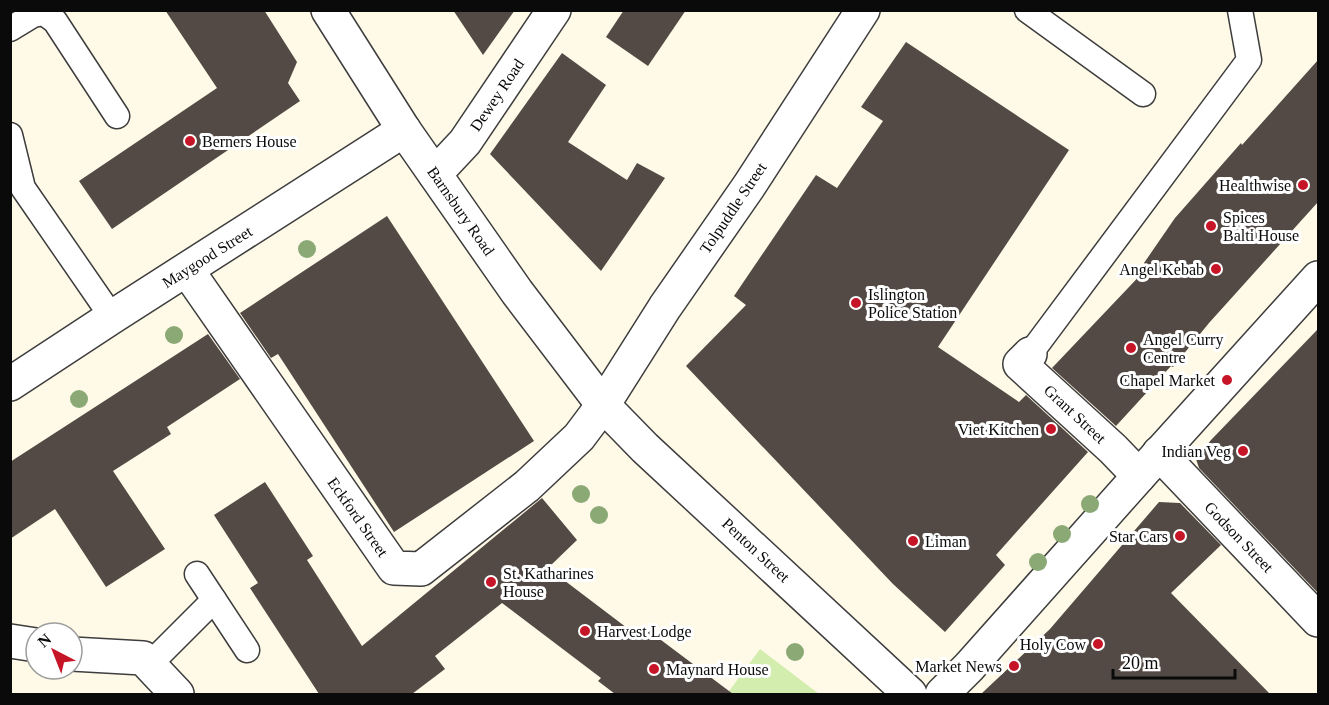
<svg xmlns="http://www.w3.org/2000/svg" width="1329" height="705" font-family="'Times New Roman',serif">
	<rect width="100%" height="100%" fill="#fff9e7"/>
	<polygon fill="#d2edad" points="760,649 819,694 727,694"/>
	<g fill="#534a45">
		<polygon points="165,10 264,10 297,62 288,83 300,101 112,229 79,181 217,88"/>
		<polygon points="453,10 515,10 483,55"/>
		<polygon points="624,10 686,10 648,66 606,37"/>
		<polygon points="906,42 1069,150 938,347 1019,402 1026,395 1088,452 996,555 1005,565 945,632 893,584 686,366 746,305 734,296 816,175 837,188 883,121 861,107"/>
		<polygon points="562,53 606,85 568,142 627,180 637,163 665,178 601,271 490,154"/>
		<polygon points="1318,60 1318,202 1209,323 1173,367 1171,366 1116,426 1052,368 1148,267 1144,263 1175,218 1241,143 1242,145"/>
		<polygon points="387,216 534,441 394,532 278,354 271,358 240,313"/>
		<polygon points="1318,329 1318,593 1199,468 1196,459 1211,440"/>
		<polygon points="208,334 240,379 167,427 171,434 113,471 165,549 106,587 55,509 10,539 10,462"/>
		<polygon points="265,482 313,556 307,560 362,646 542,498 577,540 548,568 635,634 637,631 645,637 649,631 733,694 615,694 598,681 601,678 502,603 435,656 445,669 412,694 319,694 250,588 258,583 214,515"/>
		<polygon points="1159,502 1180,503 1221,545 1171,593 1270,694 981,694 1050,629"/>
	</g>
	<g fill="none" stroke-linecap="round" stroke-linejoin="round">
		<defs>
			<g id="service">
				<polyline points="1027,10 1143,94"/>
				<polyline points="10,29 33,15 44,13 55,21 117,116"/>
				<polyline points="10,135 23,188 112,317"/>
				<polyline points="1030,354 1249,60 1240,10"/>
				<polyline points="197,574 247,650"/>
				<polyline points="149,665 214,600"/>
			</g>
			<polyline id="pedestrian" points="1159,453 1318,620"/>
			<g id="minor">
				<polyline points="435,174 465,142 554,10"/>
				<polyline points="187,270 394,568 421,569 527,486 579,437 603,405 665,307 749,186 863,10"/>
				<polyline points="1030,354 1020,364 1113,449 1139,476"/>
				<polyline points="10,384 112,317 404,130"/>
				<polyline points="10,641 36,645"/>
				<polyline points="72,654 143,658 177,694"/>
				<polyline points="942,694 969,667 1139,476 1318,278"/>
			</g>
			<polyline id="tertiary" points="328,10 404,130 517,292 603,405 645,448 910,694"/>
		</defs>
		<use href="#service" stroke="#3d3d3d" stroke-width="27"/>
		<use href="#pedestrian" stroke="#3d3d3d" stroke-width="36"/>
		<use href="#minor" stroke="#3d3d3d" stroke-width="36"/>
		<use href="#tertiary" stroke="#3d3d3d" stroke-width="36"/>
		<use href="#service" stroke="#fff" stroke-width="24"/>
		<use href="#pedestrian" stroke="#fff" stroke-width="33"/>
		<use href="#minor" stroke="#fff" stroke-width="33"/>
		<use href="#tertiary" stroke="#fff" stroke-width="33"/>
	</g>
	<g fill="#8aa974">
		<circle cx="307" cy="249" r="9"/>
		<circle cx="174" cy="335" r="9"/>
		<circle cx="79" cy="399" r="9"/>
		<circle cx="581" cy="494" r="9"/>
		<circle cx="1090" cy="504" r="9"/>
		<circle cx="599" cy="515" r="9"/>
		<circle cx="1062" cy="534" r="9"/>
		<circle cx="1038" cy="562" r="9"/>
		<circle cx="795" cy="652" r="9"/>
	</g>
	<g fill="#c71528" stroke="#fff" stroke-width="2">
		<circle cx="190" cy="141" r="6"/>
		<circle cx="1303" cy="185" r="6"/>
		<circle cx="1211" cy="226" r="6"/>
		<circle cx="1216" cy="269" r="6"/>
		<circle cx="856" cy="303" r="6"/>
		<circle cx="1131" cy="348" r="6"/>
		<circle cx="1227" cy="380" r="6"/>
		<circle cx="1051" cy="429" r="6"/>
		<circle cx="1243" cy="451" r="6"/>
		<circle cx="1180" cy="536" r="6"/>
		<circle cx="913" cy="541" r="6"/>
		<circle cx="491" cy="582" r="6"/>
		<circle cx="585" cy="631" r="6"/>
		<circle cx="1098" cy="644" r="6"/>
		<circle cx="1014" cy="666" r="6"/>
		<circle cx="654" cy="669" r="6"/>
	</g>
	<g text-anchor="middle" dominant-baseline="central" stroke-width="6" stroke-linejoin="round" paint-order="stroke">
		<g font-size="16" fill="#0a0a0a" stroke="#fff">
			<text transform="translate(497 95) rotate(-56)">Dewey Road</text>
			<text transform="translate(733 208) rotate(-56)">Tolpuddle Street</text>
			<text transform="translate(461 211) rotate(55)">Barnsbury Road</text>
			<text transform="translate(207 257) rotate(-32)">Maygood Street</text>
			<text transform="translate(1075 414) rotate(43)">Grant Street</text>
			<text transform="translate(358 517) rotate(55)">Eckford Street</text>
			<text transform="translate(1239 537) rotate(46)">Godson Street</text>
			<text transform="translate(756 550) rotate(43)">Penton Street</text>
		</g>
		<g font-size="16" fill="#0a0a0a" stroke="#fff" text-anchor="start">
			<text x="202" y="141">Berners House</text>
			<text x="1291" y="185" text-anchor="end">Healthwise</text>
			<text x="1223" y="217">Spices<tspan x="1223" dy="18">Balti House</tspan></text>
			<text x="1204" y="269" text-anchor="end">Angel Kebab</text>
			<text x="868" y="294">Islington<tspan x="868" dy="18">Police Station</tspan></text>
			<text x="1143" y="339">Angel Curry<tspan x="1143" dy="18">Centre</tspan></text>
			<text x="1215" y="380" text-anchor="end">Chapel Market</text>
			<text x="1039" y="429" text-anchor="end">Viet Kitchen</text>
			<text x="1231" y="451" text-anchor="end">Indian Veg</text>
			<text x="1168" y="536" text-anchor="end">Star Cars</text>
			<text x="925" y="541">Liman</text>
			<text x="503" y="573">St. Katharines<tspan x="503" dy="18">House</tspan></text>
			<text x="597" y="631">Harvest Lodge</text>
			<text x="1086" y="644" text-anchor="end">Holy Cow</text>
			<text x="1002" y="666" text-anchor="end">Market News</text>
			<text x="666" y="669">Maynard House</text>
		</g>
	</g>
	<rect width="1329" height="705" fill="none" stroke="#0a0a0a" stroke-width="24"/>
	<g transform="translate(54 651) rotate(318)"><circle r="28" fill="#ffffff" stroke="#9d9d9d" stroke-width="1.5"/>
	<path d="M0-4.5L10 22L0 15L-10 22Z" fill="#c71528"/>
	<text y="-9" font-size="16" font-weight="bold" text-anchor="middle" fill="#0a0a0a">N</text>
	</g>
	<path d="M1113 669v9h122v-9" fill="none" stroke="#0a0a0a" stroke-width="3"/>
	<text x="1122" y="669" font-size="18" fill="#0a0a0a" stroke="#ffffff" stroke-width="4.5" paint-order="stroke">20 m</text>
</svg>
